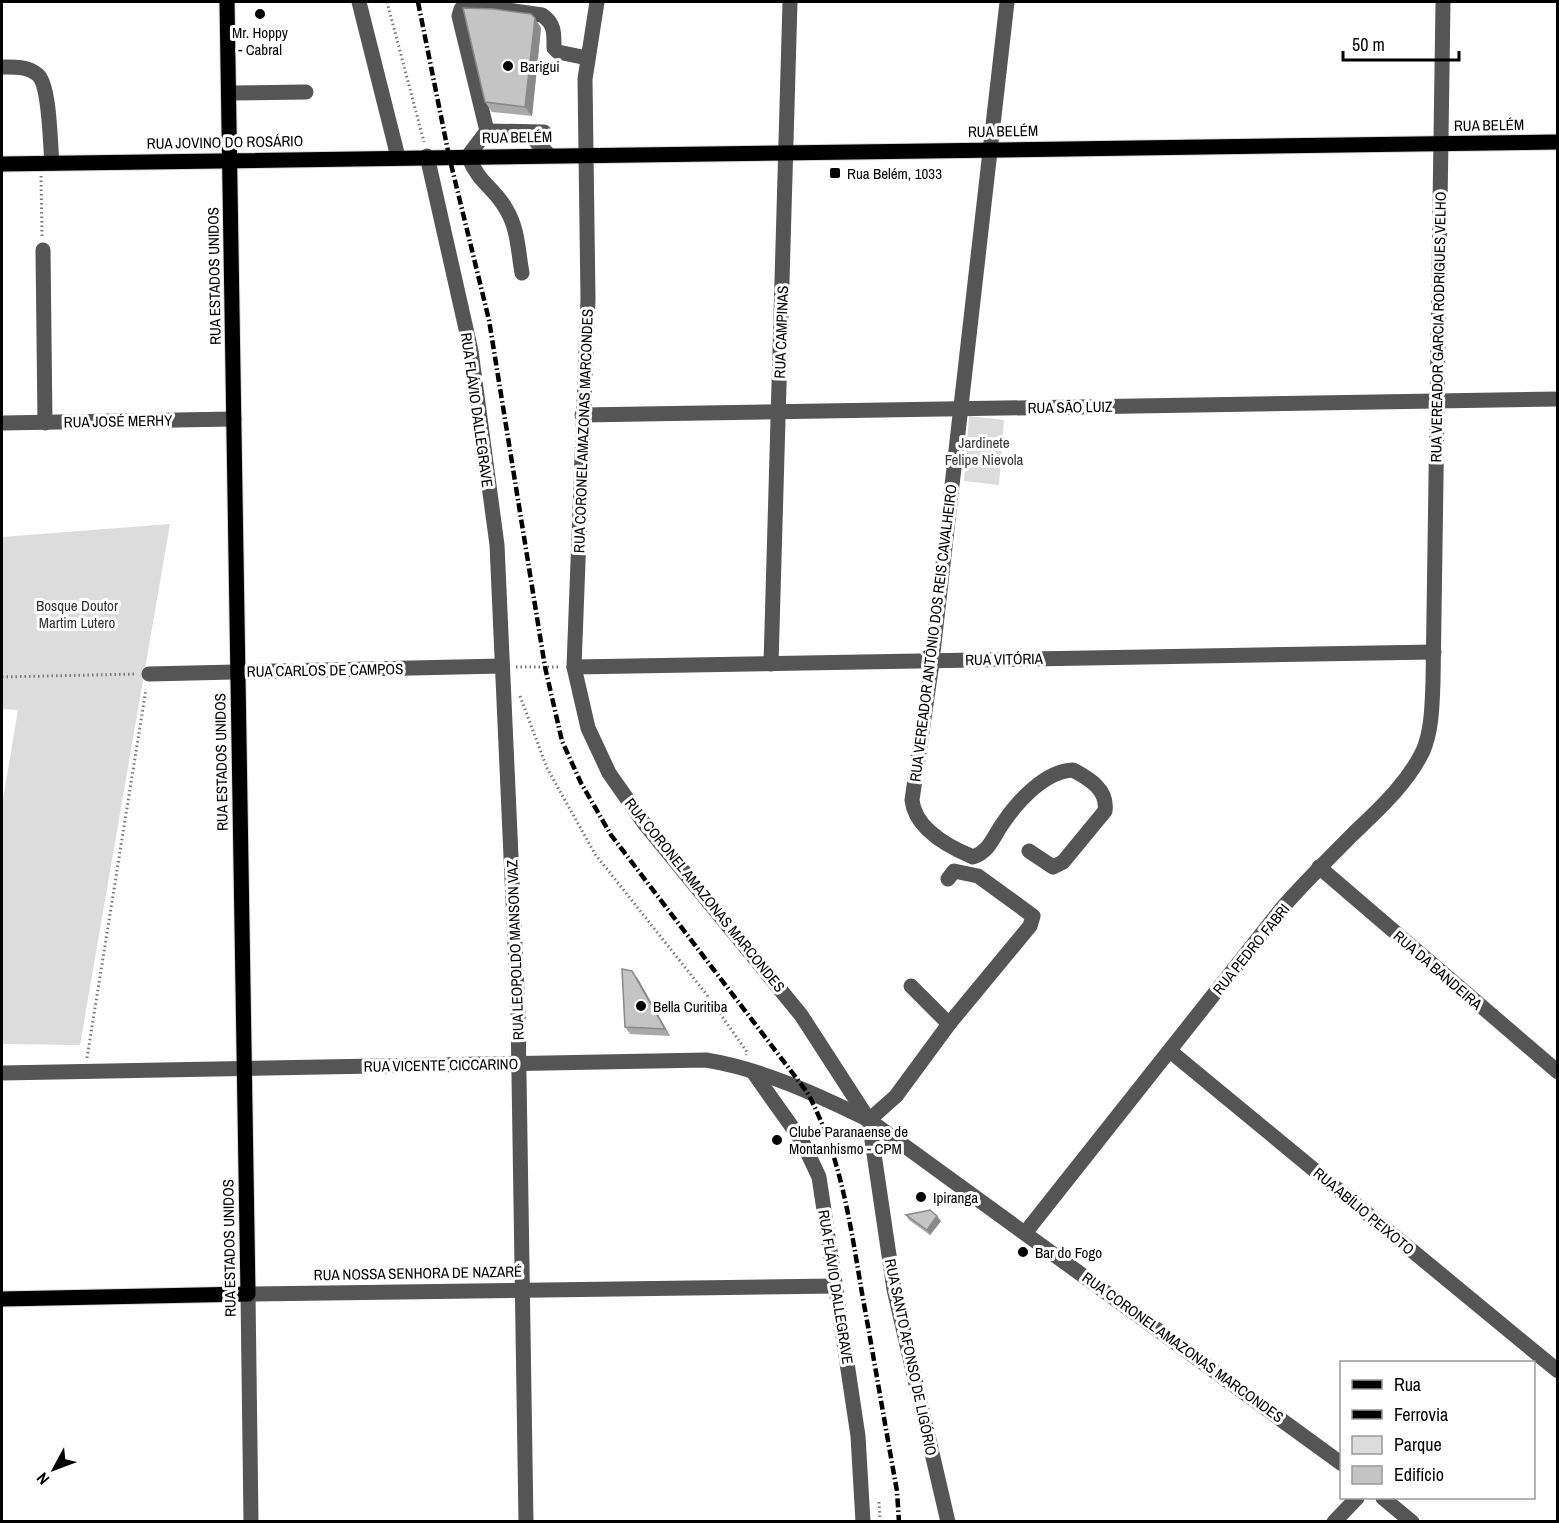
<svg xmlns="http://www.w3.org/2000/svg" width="1559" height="1523" font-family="'Archivo Narrow',sans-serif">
	<rect width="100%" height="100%" fill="#fff"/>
	<g fill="#dcdcdc">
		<polygon points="969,416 1004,420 999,485 964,481"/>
		<polygon points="170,524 80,1045 2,1044 2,806 18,710 2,709 2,537"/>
	</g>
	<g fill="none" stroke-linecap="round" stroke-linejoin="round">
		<defs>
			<g id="major">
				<polyline points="2,164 1558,142"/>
				<polyline points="2,1299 248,1294 227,2"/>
			</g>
		</defs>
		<use href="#major" stroke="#dbdbdb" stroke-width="17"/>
		<g stroke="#777" stroke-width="3" stroke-dasharray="1.5 3" stroke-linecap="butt">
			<polyline points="387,2 424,142"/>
			<polyline points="41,176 42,236"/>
			<polyline points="516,667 560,667"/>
			<polyline points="2,677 136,674"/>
			<polyline points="520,696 547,768 595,854 707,995 747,1052 746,1055"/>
			<polyline points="87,1058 146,689"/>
			<polyline points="879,1502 880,1522"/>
		</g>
		<g stroke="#555" stroke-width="15">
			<polyline points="359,2 398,157"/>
			<polyline points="597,2 585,79 588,299 574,667 588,728 609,773 644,823 801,1015 869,1120 1342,1464"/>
			<path d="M 1007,2 L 931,670 L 912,800 C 915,829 949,847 973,857 C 990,851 993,837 1003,823 C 1018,801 1045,771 1073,770 C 1090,779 1108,790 1105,811 L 1063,862 L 1053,867 L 1029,851"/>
			<path d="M 2,67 C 13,67 28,66 38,75 C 50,86 50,144 52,163"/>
			<polyline points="229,93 306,92"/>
			<path d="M 487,131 L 459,16 L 461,9 L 467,4 L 542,15 C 555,24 554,33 554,48 L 558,52 L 587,58"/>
			<path d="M 487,131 L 468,156 C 479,184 494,187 506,209 C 518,228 518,251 522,273"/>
			<polyline points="487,131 544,132"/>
			<polyline points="527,132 548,154"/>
			<polyline points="427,156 471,351 497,545 518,1012 526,1522"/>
			<polyline points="43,250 45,423"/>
			<polyline points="582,415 1558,399"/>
			<polyline points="2,423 234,419"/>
			<polyline points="771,664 790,2"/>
			<polyline points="574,667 1434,652"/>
			<polyline points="149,674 502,666"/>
			<polyline points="1319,867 1558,1072"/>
			<polyline points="948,879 954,871 978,876 1033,916 1030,926 949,1024"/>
			<polyline points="1170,1051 1558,1371"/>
			<polyline points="753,1072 802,1141 819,1177 858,1436 863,1522"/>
			<path d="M 2,1073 L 706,1060 C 762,1069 818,1095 869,1120"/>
			<polyline points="869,1120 894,1289 948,1522"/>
			<polyline points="869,1120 896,1096 949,1024 911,986"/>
			<path d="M 1025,1233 L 1283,907 C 1305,882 1329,858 1353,834 C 1379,809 1407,784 1423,751 C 1432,730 1432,705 1433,683 L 1443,2"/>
			<polyline points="1383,1498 1412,1522"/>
			<polyline points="251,1522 248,1294 835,1286"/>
			<polyline points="1334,1522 1357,1498"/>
		</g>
		<use href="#major" stroke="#000" stroke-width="15"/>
		<path stroke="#000" stroke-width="4.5" stroke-dasharray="9 3 1.5 3" stroke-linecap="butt" d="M 418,2 L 449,156 L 489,320 L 545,667 L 562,741 L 581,783 L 611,835 L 807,1092 C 841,1155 850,1223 862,1293 C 874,1359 885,1425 897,1491 L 899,1522"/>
	</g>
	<g fill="#a9a9a9">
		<polygon points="541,28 532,116 492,112 485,102"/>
		<polygon points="638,979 670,1036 630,1034 625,1027"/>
		<polygon points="906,1215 941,1221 930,1235 909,1220"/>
	</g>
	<g fill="#898989">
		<polygon points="535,18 541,28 532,116 525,107"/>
		<polygon points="632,971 638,979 670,1036 665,1029"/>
		<polygon points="937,1216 941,1221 930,1235 927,1230"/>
	</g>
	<g fill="#c4c4c4" stroke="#898989" stroke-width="1.5">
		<polygon points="463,8 494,9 531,14 535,18 525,107 485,102"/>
		<polygon points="622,969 632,971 665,1029 625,1027"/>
		<polygon points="930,1210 937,1216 927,1230 906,1215"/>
	</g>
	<g fill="#000" stroke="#fff" stroke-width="2">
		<circle cx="260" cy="14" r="6"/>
		<circle cx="508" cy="66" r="6"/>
		<rect x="829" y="167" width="12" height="12" rx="3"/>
		<circle cx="641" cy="1006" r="6"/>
		<circle cx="777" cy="1140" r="6"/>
		<circle cx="921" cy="1197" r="6"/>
		<circle cx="1023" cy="1252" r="6"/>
	</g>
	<g text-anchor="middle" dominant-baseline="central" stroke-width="6" stroke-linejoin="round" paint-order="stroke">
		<g font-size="15" fill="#000" stroke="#fff" text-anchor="start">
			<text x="260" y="32" text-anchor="middle">Mr. Hoppy<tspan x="260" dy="17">- Cabral</tspan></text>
			<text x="520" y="66">Barigui</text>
			<text x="847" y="173">Rua Belém, 1033</text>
			<text x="653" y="1006">Bella Curitiba</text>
			<text x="789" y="1131">Clube Paranaense de<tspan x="789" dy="17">Montanhismo - CPM</tspan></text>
			<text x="933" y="1197">Ipiranga</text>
			<text x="1035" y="1252">Bar do Fogo</text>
		</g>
		<g font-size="15" fill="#000" stroke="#fff">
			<text transform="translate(1489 125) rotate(-1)">RUA BELÉM</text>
			<text transform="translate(1003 131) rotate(-1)">RUA BELÉM</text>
			<text transform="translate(517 137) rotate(-1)">RUA BELÉM</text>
			<text transform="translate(225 142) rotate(-1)">RUA JOVINO DO ROSÁRIO</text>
			<text transform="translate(214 276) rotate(-91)">RUA ESTADOS UNIDOS</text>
			<text transform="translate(1438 327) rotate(-89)">RUA VEREADOR GARCIA RODRIGUES VELHO</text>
			<text transform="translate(781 332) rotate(-88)">RUA CAMPINAS</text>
			<text transform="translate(1070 407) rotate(-1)">RUA SÃO LUIZ</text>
			<text transform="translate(477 410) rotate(82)">RUA FLÁVIO DALLEGRAVE</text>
			<text transform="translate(118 421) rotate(-1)">RUA JOSÉ MERHY</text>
			<text transform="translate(583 431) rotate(-88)">RUA CORONEL AMAZONAS MARCONDES</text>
			<text transform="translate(933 633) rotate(-83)">RUA VEREADOR ANTÔNIO DOS REIS CAVALHEIRO</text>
			<text transform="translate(1004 659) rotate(-1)">RUA VITÓRIA</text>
			<text transform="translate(325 670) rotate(-1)">RUA CARLOS DE CAMPOS</text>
			<text transform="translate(221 762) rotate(-91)">RUA ESTADOS UNIDOS</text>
			<text transform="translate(705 895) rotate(51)">RUA CORONEL AMAZONAS MARCONDES</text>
			<text transform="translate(1251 949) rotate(-51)">RUA PEDRO FABRI</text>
			<text transform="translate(515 950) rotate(-92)">RUA LEOPOLDO MANSON VAZ</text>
			<text transform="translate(1438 970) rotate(41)">RUA DA BANDEIRA</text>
			<text transform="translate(441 1065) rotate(-1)">RUA VICENTE CICCARINO</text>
			<text transform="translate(1364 1211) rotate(40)">RUA ABÍLIO PEIXOTO</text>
			<text transform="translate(229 1248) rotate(-91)">RUA ESTADOS UNIDOS</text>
			<text transform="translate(418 1273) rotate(-1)">RUA NOSSA SENHORA DE NAZARÉ</text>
			<text transform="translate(836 1287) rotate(81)">RUA FLÁVIO DALLEGRAVE</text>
			<text transform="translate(1183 1347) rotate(36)">RUA CORONEL AMAZONAS MARCONDES</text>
			<text transform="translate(911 1357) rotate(78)">RUA SANTO AFONSO DE LIGÓRIO</text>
		</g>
		<g font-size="15" fill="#333" stroke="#fff">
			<text x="984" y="442">Jardinete<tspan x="984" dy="17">Felipe Nievola</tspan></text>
			<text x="77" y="605">Bosque Doutor<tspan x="77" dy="17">Martim Lutero</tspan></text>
		</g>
	</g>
	<rect width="1559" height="1523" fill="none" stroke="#000000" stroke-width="6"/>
	<rect x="1340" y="1361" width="195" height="138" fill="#ffffff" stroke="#999999" stroke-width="1.5"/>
	<rect x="1352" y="1380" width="30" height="9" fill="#000000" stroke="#999999" stroke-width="1.5"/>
	<text x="1394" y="1391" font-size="18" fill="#000000">Rua</text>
	<rect x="1352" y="1410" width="30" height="9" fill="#000000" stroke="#999999" stroke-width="1.5"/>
	<text x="1394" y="1421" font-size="18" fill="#000000">Ferrovia</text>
	<rect x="1352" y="1436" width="30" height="18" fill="#dcdcdc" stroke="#999999" stroke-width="1.5"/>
	<text x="1394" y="1451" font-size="18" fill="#000000">Parque</text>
	<rect x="1352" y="1466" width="30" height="18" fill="#c4c4c4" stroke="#999999" stroke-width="1.5"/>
	<text x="1394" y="1481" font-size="18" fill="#000000">Edifício</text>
	<g transform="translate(54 1469) rotate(229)" stroke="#ffffff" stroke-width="4.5" paint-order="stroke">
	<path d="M0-4.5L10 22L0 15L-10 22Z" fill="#000000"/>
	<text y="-9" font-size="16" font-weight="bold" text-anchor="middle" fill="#000000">N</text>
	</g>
	<path d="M1343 51v9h116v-9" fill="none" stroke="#000000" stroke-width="3"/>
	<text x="1352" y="51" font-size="18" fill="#000000" stroke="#ffffff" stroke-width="4.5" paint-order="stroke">50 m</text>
</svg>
